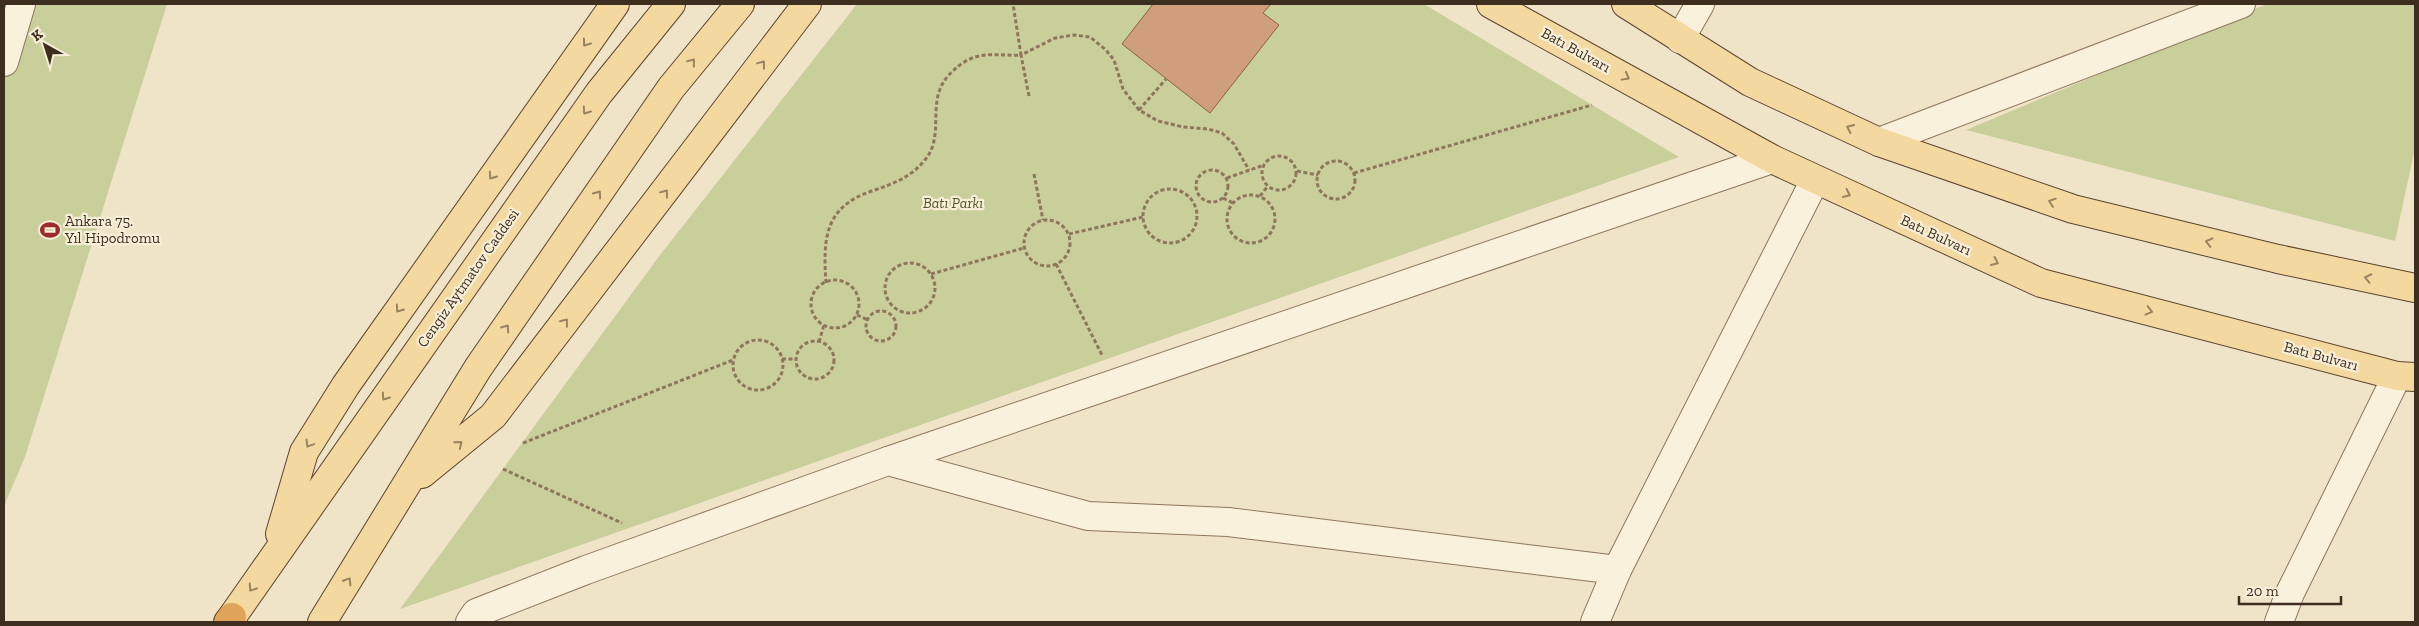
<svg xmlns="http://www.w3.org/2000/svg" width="2419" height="626" font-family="'Zilla Slab',serif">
	<rect width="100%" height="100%" fill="#f0e4c8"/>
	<g fill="#c9cf9b">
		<polygon points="4,4 167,4 25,457 4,506"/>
		<polygon points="857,4 1424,4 1679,157 400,609 660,255"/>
		<polygon points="2267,4 2415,4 2415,148 2395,241 1966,130"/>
	</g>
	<polygon fill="#cf9f7d" stroke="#8d5f41" points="1153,4 1271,4 1263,13 1279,25 1210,113 1122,44"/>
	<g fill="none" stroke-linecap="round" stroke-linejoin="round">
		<defs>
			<g id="minor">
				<polyline points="1680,39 1700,4"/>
				<polyline points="4,62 21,4"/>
				<polyline points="1879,142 2241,4"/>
				<polyline points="888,461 1772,159"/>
				<polyline points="470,622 476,613 586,570 888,461 1088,516 1228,522 1617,570"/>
				<polyline points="1595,622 1617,570 1815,180"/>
				<polyline points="2279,622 2290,593 2397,376"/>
			</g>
			<g id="major">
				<polyline points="1491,4 1772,159 2041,283 2397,376 2415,377"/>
				<polyline points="1626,4 1750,82 1879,142 2073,209 2278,259 2415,288"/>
				<polyline points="422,474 493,416 807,4"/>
				<polyline points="280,534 304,452 346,385 615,4"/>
				<polyline points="232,617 599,93 671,4"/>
				<polyline points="322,622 478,368 671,88 740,4"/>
			</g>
			<polyline id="highway" points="228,622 232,617"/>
		</defs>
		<use href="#minor" stroke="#8d765c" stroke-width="30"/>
		<use href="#major" stroke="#5b4430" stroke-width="30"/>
		<use href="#highway" stroke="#5b4430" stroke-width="30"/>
		<g stroke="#8d765c" stroke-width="3" stroke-dasharray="4 2.5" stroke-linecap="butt">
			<polyline points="1029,96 1021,55 1055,38 1074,35 1090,37 1106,50 1114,60 1123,89 1139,110 1158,121 1183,127 1208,129 1222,133 1234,144 1249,170"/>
			<polyline points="1139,110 1166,79"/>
			<circle cx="1279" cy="173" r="17"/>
			<circle cx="1336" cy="180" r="19"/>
			<circle cx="1212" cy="186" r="16"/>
			<polyline points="1297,171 1318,175"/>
			<polyline points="1354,173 1592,105"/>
			<polyline points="1034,174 1043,220"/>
			<polyline points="1227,178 1264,165"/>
			<circle cx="1170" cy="216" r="27"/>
			<circle cx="1251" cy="219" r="24"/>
			<polyline points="1260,196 1268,186"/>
			<polyline points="1223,198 1233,203"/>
			<circle cx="1047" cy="243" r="23"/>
			<polyline points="1069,234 1143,217"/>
			<circle cx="910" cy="288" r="25"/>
			<polyline points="1056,264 1102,355"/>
			<polyline points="931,274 1024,248"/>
			<circle cx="835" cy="304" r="24"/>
			<path d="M 826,283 C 823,239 824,207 872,191 C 892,184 910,178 924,161 C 948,134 922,98 953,71 C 960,64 969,58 979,56 C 993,53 1007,56 1021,55 L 1013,4"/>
			<circle cx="881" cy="326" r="15"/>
			<polyline points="857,315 868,320"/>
			<circle cx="758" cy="365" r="25"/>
			<circle cx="815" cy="360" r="19"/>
			<polyline points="819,342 824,325"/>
			<polyline points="782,359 796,359"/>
			<polyline points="523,443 733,360"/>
			<polyline points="503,469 622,523"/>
		</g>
		<use href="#minor" stroke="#faf1dc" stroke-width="28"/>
		<use href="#major" stroke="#f3d9a0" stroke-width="28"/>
		<use href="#highway" stroke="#e0a458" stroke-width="28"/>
	</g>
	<defs><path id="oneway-chevron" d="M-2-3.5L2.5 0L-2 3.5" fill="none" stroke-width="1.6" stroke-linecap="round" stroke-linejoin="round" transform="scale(1.25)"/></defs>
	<g stroke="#988460">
		<use href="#oneway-chevron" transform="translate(586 43) rotate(126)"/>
		<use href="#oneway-chevron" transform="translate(692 62) rotate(-51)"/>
		<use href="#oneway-chevron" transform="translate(762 64) rotate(-53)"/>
		<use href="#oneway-chevron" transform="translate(1626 77) rotate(29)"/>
		<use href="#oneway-chevron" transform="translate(586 111) rotate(125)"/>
		<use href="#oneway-chevron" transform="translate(1850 128) rotate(-155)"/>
		<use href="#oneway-chevron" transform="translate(492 176) rotate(125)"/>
		<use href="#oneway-chevron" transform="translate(665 193) rotate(-53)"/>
		<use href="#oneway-chevron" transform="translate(598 194) rotate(-55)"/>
		<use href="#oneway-chevron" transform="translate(1847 194) rotate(25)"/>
		<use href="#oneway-chevron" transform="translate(2052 202) rotate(-161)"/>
		<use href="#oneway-chevron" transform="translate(2209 242) rotate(-166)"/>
		<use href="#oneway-chevron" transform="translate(1995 262) rotate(25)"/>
		<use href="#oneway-chevron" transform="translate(2368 278) rotate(-168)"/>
		<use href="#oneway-chevron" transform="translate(399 309) rotate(125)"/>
		<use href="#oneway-chevron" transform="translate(2149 311) rotate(15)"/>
		<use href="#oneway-chevron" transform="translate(565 322) rotate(-52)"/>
		<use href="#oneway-chevron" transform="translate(506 328) rotate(-55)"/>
		<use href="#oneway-chevron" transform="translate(385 397) rotate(125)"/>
		<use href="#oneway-chevron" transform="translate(309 444) rotate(121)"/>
		<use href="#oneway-chevron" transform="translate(459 444) rotate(-39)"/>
		<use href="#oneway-chevron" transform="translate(348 581) rotate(-58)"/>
		<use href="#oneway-chevron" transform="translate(252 588) rotate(124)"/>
	</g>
	<defs>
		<symbol id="stadium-bare" viewBox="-9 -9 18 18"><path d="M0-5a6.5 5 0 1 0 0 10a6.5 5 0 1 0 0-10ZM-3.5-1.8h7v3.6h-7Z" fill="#9e2a2b" stroke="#f7eed8" stroke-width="2.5" paint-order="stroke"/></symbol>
	</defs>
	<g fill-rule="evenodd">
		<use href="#stadium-bare" x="36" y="216" width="28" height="28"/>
	</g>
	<g text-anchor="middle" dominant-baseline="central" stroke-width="4.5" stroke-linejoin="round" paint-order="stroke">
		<g font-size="15" fill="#3d2e20" stroke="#f7eed8">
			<text transform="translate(1576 50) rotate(29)">Batı Bulvarı</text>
			<text transform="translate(1936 235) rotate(25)">Batı Bulvarı</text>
			<text transform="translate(468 278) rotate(-55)">Cengiz Aytmatov Caddesi</text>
			<text transform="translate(2321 356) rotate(15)">Batı Bulvarı</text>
		</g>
		<g font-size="15" font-style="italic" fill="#4d5a26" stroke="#f7eed8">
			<text x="953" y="203">Batı Parkı</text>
		</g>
		<g font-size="15" fill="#3d2e20" stroke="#f7eed8" text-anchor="start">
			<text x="65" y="221">Ankara 75.<tspan x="65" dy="17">Yıl Hipodromu</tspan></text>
		</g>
	</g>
	<rect width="2419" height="626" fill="none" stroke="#3d2e20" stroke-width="10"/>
	<g transform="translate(45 45) rotate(321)" stroke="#f7eed8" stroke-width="4" paint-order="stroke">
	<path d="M0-4L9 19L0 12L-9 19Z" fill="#3d2e20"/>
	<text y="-8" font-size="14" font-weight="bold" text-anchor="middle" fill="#3d2e20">K</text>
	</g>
	<path d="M2239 596v8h102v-8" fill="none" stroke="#3d2e20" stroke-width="2.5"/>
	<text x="2246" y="596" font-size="15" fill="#3d2e20" stroke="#f7eed8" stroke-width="4" paint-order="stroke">20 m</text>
</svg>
